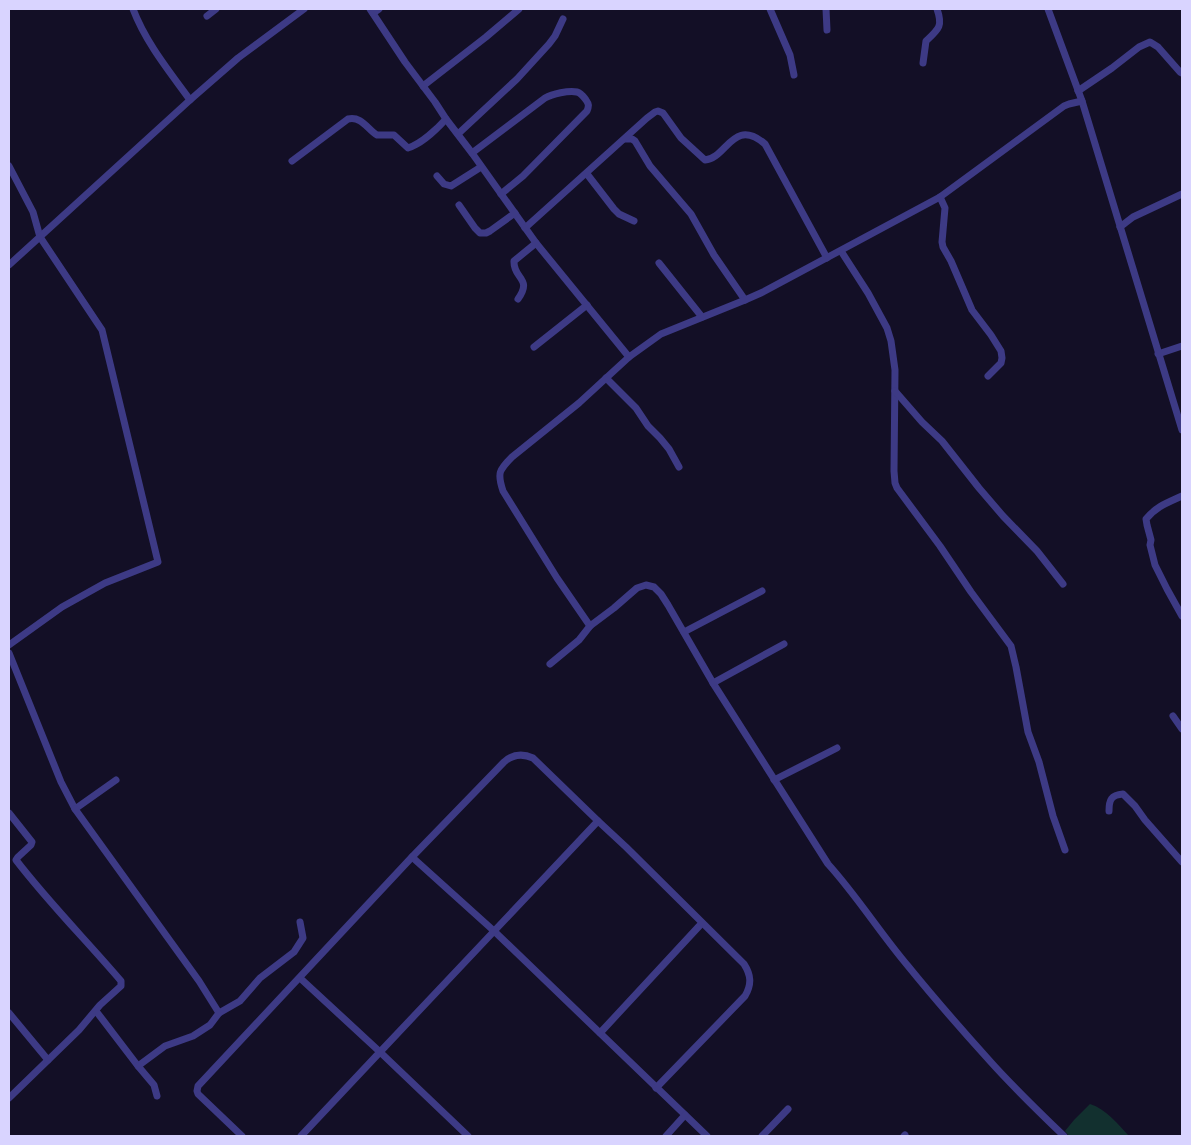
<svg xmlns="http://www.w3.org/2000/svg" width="1191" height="1145" font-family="'Titillium Web',sans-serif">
	<rect width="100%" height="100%" fill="#130f26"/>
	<path fill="#12302f" d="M 1090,1104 C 1106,1109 1118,1124 1129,1136 L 1069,1136 L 1065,1131 L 1074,1120 Z"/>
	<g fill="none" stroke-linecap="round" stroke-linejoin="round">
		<g stroke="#3d3a85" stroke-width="7">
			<path d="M 133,9 C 146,43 169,71 190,100"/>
			<polyline points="370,9 405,62 435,102 446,119 472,153 536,243 629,357"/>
			<polyline points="770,9 790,55 794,75"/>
			<polyline points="826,9 827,30"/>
			<polyline points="1048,9 1082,101 1182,430"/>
			<polyline points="373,13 379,9"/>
			<polyline points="207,16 216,9"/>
			<path d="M 923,63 L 926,41 C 939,29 943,26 937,9"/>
			<polyline points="423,86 486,37 519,9"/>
			<polyline points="1078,91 1112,68 1139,47 1150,42 1158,47 1180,72 1182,73"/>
			<polyline points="458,134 517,79 549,44 555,36 563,19"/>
			<polyline points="625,139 632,139 635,141 650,166 691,214 714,255 745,300"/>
			<path d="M 472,153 L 545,98 C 552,94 569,90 577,92 C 581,93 583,96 586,100 C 589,104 589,106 587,111 L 523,176 L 501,194"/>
			<path d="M 292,161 L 348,119 C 362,116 367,129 377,135 L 394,135 L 408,148 C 421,144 437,129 446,119"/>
			<polyline points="9,166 33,212 40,237 102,330 158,562 105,583 62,607 9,645"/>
			<polyline points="587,174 614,209 619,214 634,221"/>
			<polyline points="437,176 444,184 451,186 481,167"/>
			<polyline points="940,197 945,208 942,242 943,247 951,261 972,310 991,335 1001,351 1002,358 1001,363 988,376"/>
			<polyline points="459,205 475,228 480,233 486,233 490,231 515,213"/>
			<polyline points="1120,227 1133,217 1182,194"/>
			<path d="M 525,228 L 647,118 L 655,112 L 658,111 L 663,113 L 681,138 L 705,160 C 727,158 733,117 765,144 L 827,258"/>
			<polyline points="841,251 868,293 887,328 891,341 895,370 894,471 895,483 897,488 940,546 971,592 1011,646 1016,667 1028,732 1039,762 1053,816 1065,850"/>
			<polyline points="659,263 702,317"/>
			<polyline points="9,265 190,100 238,58 304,9"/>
			<path d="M 518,299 C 533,278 513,279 514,261 L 536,243"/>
			<polyline points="534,347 587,305"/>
			<polyline points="1158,354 1182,346"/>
			<polyline points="606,378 636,408 648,426 660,438 669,449 679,467"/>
			<polyline points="895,391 922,422 942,441 979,488 1003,516 1037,551 1063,584"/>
			<path d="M 1182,496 C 1167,503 1157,506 1146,519 L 1147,525 L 1151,540 L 1150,545 L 1155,565 L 1167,589 L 1182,616"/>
			<path d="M 590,626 L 557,578 L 503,491 C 497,473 499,470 512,457 L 579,403 L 629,357 L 661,334 L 745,300 L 763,292 L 940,197 L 1064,106 L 1069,104 L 1082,101"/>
			<polyline points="684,632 762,591"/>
			<polyline points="9,653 61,782 75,809 116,780"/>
			<path d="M 550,664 L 579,640 L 590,626 L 614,608 L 637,588 L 646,585 L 654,587 L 661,594 L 668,605 L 713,683 L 828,864 C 857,896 880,933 908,966 C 934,998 961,1029 989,1060 C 1013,1087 1038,1111 1064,1136"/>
			<polyline points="713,683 784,644"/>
			<polyline points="1173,716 1182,729"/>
			<polyline points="774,780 837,748"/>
			<polyline points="75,809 199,981 219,1013"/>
			<path d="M 1109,811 C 1109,800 1111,795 1123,794 L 1135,806 L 1145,820 L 1182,862"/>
			<path d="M 9,813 L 32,842 L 31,845 L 18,857 L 16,860 C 49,903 87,941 121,981 L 121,986 L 100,1005 L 79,1030 L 9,1098"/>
			<polyline points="412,857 494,931 707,1136"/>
			<polyline points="300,978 380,1052 468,1136"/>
			<polyline points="96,1011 138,1066 154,1085 157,1096"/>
			<polyline points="9,1013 48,1060"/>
			<polyline points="600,1033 702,923"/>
			<polyline points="138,1066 165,1046 193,1036 210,1025 219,1013 240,1001 260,978 294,952 303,938 300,922"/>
			<path d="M 242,1136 L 198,1094 L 197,1091 L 198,1086 L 412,857 L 504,762 C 513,754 522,753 533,758 L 598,821 L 626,847 L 744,964 C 751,975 752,984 745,996 L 656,1088"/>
			<polyline points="301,1136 380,1052 598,821"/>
			<polyline points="666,1136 685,1115"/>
			<polyline points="762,1136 788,1109"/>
			<polyline points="904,1136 905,1135"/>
		</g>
	</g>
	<rect width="1191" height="1145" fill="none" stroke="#d9d4ff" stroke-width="20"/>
</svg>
